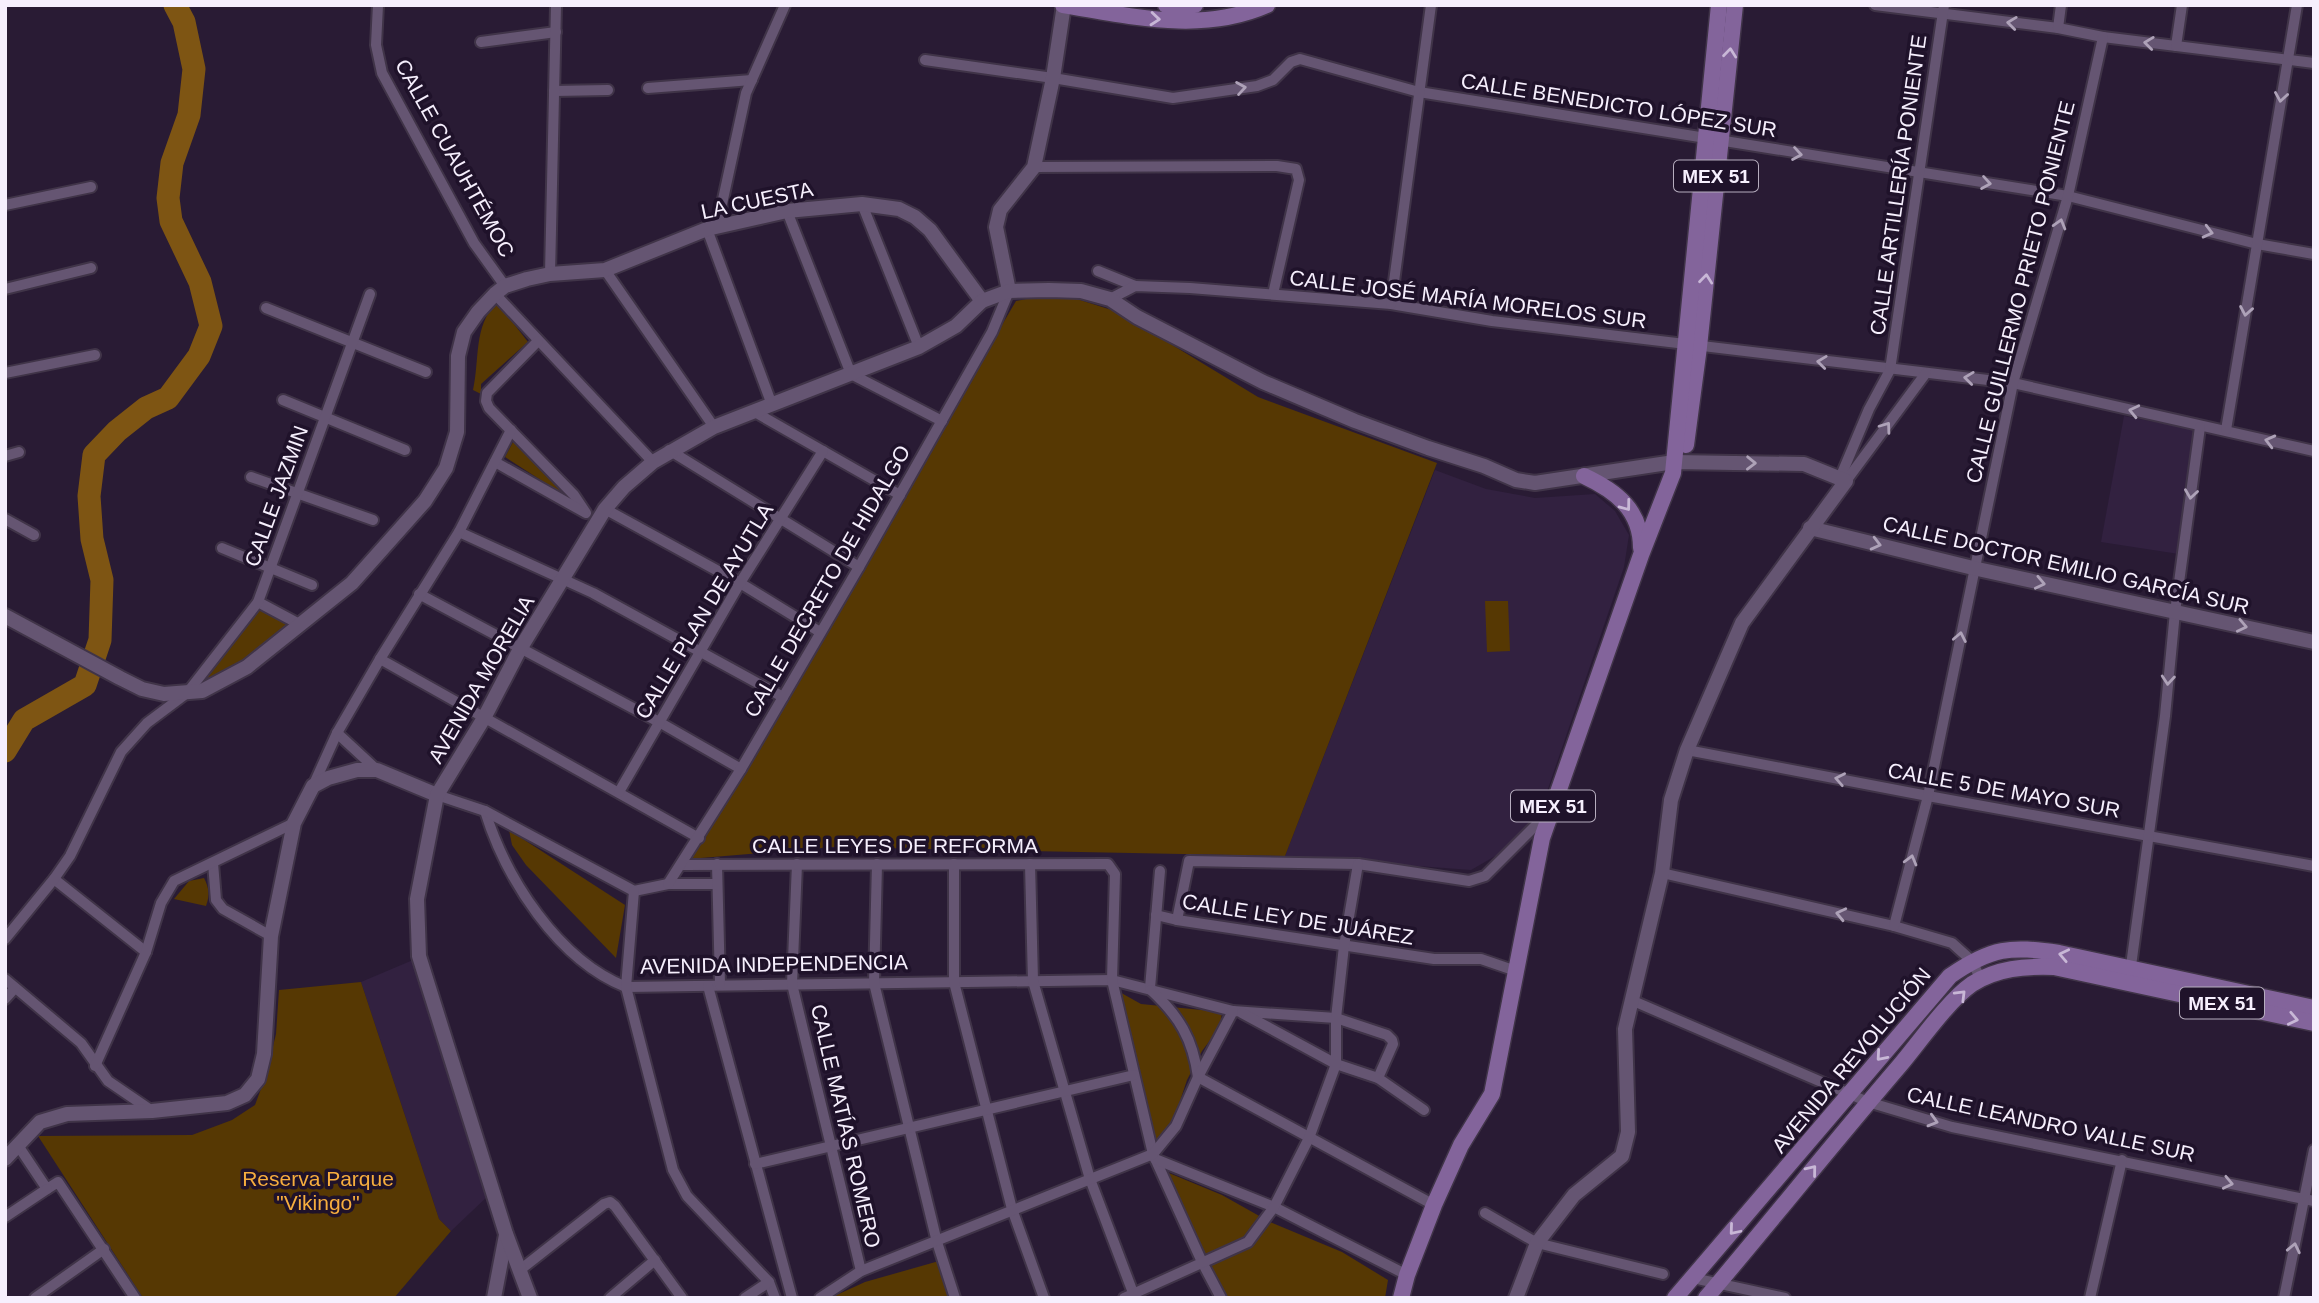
<svg xmlns="http://www.w3.org/2000/svg" width="2319" height="1303" font-family="Arial,sans-serif">
	<rect width="100%" height="100%" fill="#291b34"/>
	<g fill="#322140">
		<polygon points="2124,416 2196,430 2179,554 2101,542"/>
		<polygon points="1435,470 1486,489 1535,498 1595,494 1615,511 1629,535 1624,567 1540,812 1497,855 1471,870 1285,856"/>
		<polygon points="413,960 491,1193 451,1231 439,1219 361,982"/>
	</g>
	<g fill="#563803">
		<polygon points="1058,293 1118,312 1258,397 1437,463 1285,856 833,847 689,859 1016,301"/>
		<path d="M 497,302 L 528,342 L 481,384 L 481,394 L 473,390 C 480,360 473,326 497,302 Z"/>
		<polygon points="515,438 578,504 505,457"/>
		<polygon points="1485,601 1508,601 1510,651 1487,652"/>
		<polygon points="262,607 291,625 243,660 200,683"/>
		<polygon points="509,830 625,905 616,958 526,865 512,845"/>
		<path d="M 204,878 C 209,888 210,895 206,906 L 174,899 L 189,881 Z"/>
		<polygon points="361,982 439,1219 451,1231 394,1298 143,1298 38,1136 192,1135 232,1120 255,1105 266,1075 276,1034 279,990"/>
		<polygon points="1116,990 1141,1004 1222,1012 1220,1027 1202,1051 1187,1080 1171,1128 1154,1149"/>
		<polygon points="1164,1171 1222,1195 1270,1222 1342,1252 1388,1280 1385,1298 1220,1298"/>
		<polygon points="939,1261 954,1298 830,1298 865,1282"/>
	</g>
	<g fill="none" stroke-linecap="round" stroke-linejoin="round">
		<polyline stroke="#7e5513" stroke-width="23" points="5,751 24,720 85,685 100,640 102,580 92,539 89,496 94,455 117,431 146,408 168,398 199,356 211,326 200,282 171,221 168,198 172,163 189,115 194,69 184,22 175,5"/>
		<defs>
			<g id="street">
				<polyline points="378,5 376,45 382,73 474,243 505,286"/>
				<polyline points="1875,5 2058,28 2103,37 2314,63"/>
				<polyline points="2058,28 2061,5"/>
				<polyline points="481,42 556,32"/>
				<polyline points="2176,46 2182,5"/>
				<polyline points="925,60 1053,78 1173,98 1257,86 1273,80 1291,62 1300,59 1419,92 2068,196 2257,244 2314,254"/>
				<polyline points="648,88 752,80"/>
				<polyline points="554,91 608,90"/>
				<polyline points="1034,167 1277,166 1296,169 1299,180 1273,294"/>
				<polyline points="862,204 919,347"/>
				<polyline points="5,205 91,187"/>
				<polyline points="787,211 851,374 942,421"/>
				<polyline points="717,227 746,93 785,5"/>
				<polyline points="707,229 772,405"/>
				<polyline points="605,270 714,427"/>
				<polyline points="1098,271 1135,286"/>
				<polyline points="550,274 556,5"/>
				<polyline points="5,289 91,268"/>
				<polyline points="495,294 653,462"/>
				<polyline points="1110,299 1135,286 1190,288 1391,304 1492,321 2013,383 2314,451"/>
				<polyline points="1391,304 1431,5"/>
				<polyline points="266,308 426,372"/>
				<polyline points="538,341 487,393 486,401 489,408 574,495 586,513"/>
				<polyline points="5,373 95,355"/>
				<polyline points="283,400 405,450"/>
				<polyline points="753,411 900,495"/>
				<polyline points="2226,430 2297,5"/>
				<polyline points="669,450 859,567"/>
				<polyline points="5,456 19,452"/>
				<polyline points="495,462 584,512"/>
				<polyline points="251,477 373,520"/>
				<polyline points="1840,478 1869,409 1890,370 1944,5"/>
				<polyline points="1846,481 1926,373"/>
				<polyline points="605,509 740,583 820,632"/>
				<polyline points="5,519 34,535"/>
				<polyline points="459,532 593,593 783,697"/>
				<polyline points="222,548 312,585"/>
				<polyline points="419,594 659,722 741,769"/>
				<polyline points="258,602 301,625"/>
				<polyline points="380,659 699,838"/>
				<polyline points="337,733 377,770"/>
				<polyline points="1687,750 1928,796 2314,866"/>
				<polyline points="313,786 337,733 380,659 459,532 511,430"/>
				<polyline points="619,792 740,583 823,451"/>
				<path d="M 437,795 L 485,811 C 506,879 558,960 626,987 L 1112,980 L 1233,1011 L 1336,1018 L 1387,1035 L 1392,1040 L 1393,1044 L 1378,1078"/>
				<polyline points="485,811 634,891 668,884 717,884"/>
				<polyline points="213,863 216,900 223,909 271,936"/>
				<polyline points="717,864 720,985"/>
				<polyline points="797,864 792,984 861,1271"/>
				<polyline points="877,864 874,983 937,1242 955,1298"/>
				<polyline points="954,864 954,982 1012,1209 1044,1298"/>
				<polyline points="1030,864 1033,981 1090,1179 1135,1298"/>
				<polyline points="681,865 1108,864 1115,874 1112,980 1153,1154 1202,1262 1221,1298"/>
				<polyline points="1662,873 1894,926 1952,943 1972,961 1981,980"/>
				<polyline points="54,879 146,952"/>
				<polyline points="668,884 741,769 859,567 992,332 1009,291"/>
				<polyline points="634,891 626,987 673,1170 687,1196 769,1282 775,1298"/>
				<polyline points="1156,915 1177,920 1434,959 1481,959 1516,971"/>
				<polyline points="1177,920 1189,861 1358,864 1469,881 1485,876 1547,814"/>
				<polyline points="1894,926 1928,796 2013,383 2068,196 2103,37"/>
				<polyline points="5,939 54,879 70,856 121,752 147,723 187,693 258,602 370,294"/>
				<polyline points="2130,973 2165,716 2175,612 2200,427"/>
				<polyline points="5,979 81,1043 108,1081 152,1111"/>
				<polyline points="708,986 792,1298"/>
				<polyline points="1150,988 1160,871"/>
				<path d="M 1151,990 C 1179,1016 1193,1039 1198,1077"/>
				<polyline points="5,999 15,988"/>
				<polyline points="1631,1000 1868,1102 1952,1127 2314,1201"/>
				<polyline points="1242,1013 1336,1064 1378,1078 1424,1110"/>
				<polyline points="95,1066 146,952 161,903 174,881 294,823"/>
				<polyline points="1198,1077 1434,1205"/>
				<polyline points="17,1144 47,1189 58,1182 135,1298"/>
				<polyline points="1155,1159 1274,1207 1407,1275"/>
				<polyline points="755,1164 1134,1075"/>
				<polyline points="1485,1213 1537,1243 1663,1274"/>
				<polyline points="5,1217 47,1189"/>
				<polyline points="520,1270 604,1204 610,1202 615,1206 682,1298"/>
				<polyline points="1693,1278 1785,1298"/>
				<polyline points="35,1298 104,1249"/>
				<polyline points="610,1298 655,1260"/>
				<polyline points="745,1298 769,1282"/>
				<polyline points="820,1298 861,1271 1153,1154 1176,1126 1198,1077 1233,1011"/>
				<polyline points="1124,1298 1248,1242 1274,1207 1309,1138 1336,1064 1336,1018 1344,946 1358,864"/>
				<polyline points="2090,1298 2122,1160"/>
				<polyline points="2284,1298 2314,1150"/>
			</g>
			<g id="secondary">
				<polyline points="1009,291 996,227 1000,210 1034,167 1053,78 1064,5"/>
				<polyline points="1810,528 1973,568 2314,642"/>
				<polyline points="5,616 120,678 142,689 164,694 202,691 247,667 352,583 425,501 446,468 457,432 458,356 464,332 478,312 495,294 505,286 527,279 550,274 605,270 707,229 787,211 862,204 899,209 915,217 930,230 982,301"/>
				<polyline points="5,1159 40,1122 67,1114 152,1111 227,1103 245,1095 258,1079 264,1054 271,936 294,823 313,786 328,778 357,770 377,770 437,795"/>
				<polyline points="494,1298 506,1235"/>
				<polyline points="530,1298 506,1234 419,956 417,899 437,795 484,718 520,649 605,509 624,487 653,462 714,427 919,347 956,326 982,301 1009,291 1049,290 1081,291 1110,299 1137,317 1263,382 1355,421 1428,448 1484,466 1516,480 1535,483 1674,462 1804,464 1846,481 1742,623 1687,750 1671,800 1662,873 1625,1029 1628,1132 1622,1156 1574,1195 1537,1243 1516,1298"/>
			</g>
			<g id="primary">
				<path d="M 1063,5 C 1131,16 1201,34 1267,5"/>
				<polyline points="1166,5 1195,5"/>
				<polyline points="1686,445 1699,347 1735,5"/>
				<path d="M 1584,476 C 1616,491 1641,510 1641,548"/>
				<polyline points="1401,1298 1407,1275 1434,1205 1461,1145 1492,1094 1542,838 1641,555 1673,473 1719,5"/>
				<path d="M 1675,1298 L 1950,976 C 1992,947 2010,946 2059,953 L 2314,1008"/>
				<path d="M 1706,1298 C 1772,1220 1835,1141 1901,1064 C 1921,1040 1948,1001 1972,984 C 1997,968 2025,966 2054,967 L 2314,1023"/>
			</g>
		</defs>
		<use href="#street" stroke="#403448" stroke-width="14"/>
		<use href="#secondary" stroke="#403448" stroke-width="18"/>
		<use href="#primary" stroke="#403448" stroke-width="19"/>
		<use href="#street" stroke="#655572" stroke-width="10"/>
		<use href="#secondary" stroke="#655572" stroke-width="14"/>
		<use href="#primary" stroke="#83649b" stroke-width="16"/>
	</g>
	<defs><path id="oneway-chevron" d="M-2-3.5L2.5 0L-2 3.5" fill="none" stroke-width="1.6" stroke-linecap="round" stroke-linejoin="round" transform="scale(1.75)"/></defs>
	<g stroke="#c8b7d6">
		<use href="#oneway-chevron" transform="translate(1155 19) rotate(5)"/>
		<use href="#oneway-chevron" transform="translate(1730 53) rotate(-84)"/>
		<use href="#oneway-chevron" transform="translate(1706 279) rotate(-84)"/>
		<use href="#oneway-chevron" transform="translate(1626 506) rotate(53)"/>
		<use href="#oneway-chevron" transform="translate(2064 955) rotate(-168)"/>
		<use href="#oneway-chevron" transform="translate(1961 995) rotate(-45)"/>
		<use href="#oneway-chevron" transform="translate(2293 1019) rotate(12)"/>
		<use href="#oneway-chevron" transform="translate(1881 1056) rotate(131)"/>
		<use href="#oneway-chevron" transform="translate(1812 1170) rotate(-51)"/>
		<use href="#oneway-chevron" transform="translate(1734 1230) rotate(130)"/>
	</g>
	<g stroke="#aea2b8">
		<use href="#oneway-chevron" transform="translate(2012 23) rotate(-173)"/>
		<use href="#oneway-chevron" transform="translate(2149 43) rotate(-173)"/>
		<use href="#oneway-chevron" transform="translate(1241 88) rotate(-9)"/>
		<use href="#oneway-chevron" transform="translate(2281 97) rotate(99)"/>
		<use href="#oneway-chevron" transform="translate(1797 154) rotate(9)"/>
		<use href="#oneway-chevron" transform="translate(1986 183) rotate(9)"/>
		<use href="#oneway-chevron" transform="translate(2060 224) rotate(-74)"/>
		<use href="#oneway-chevron" transform="translate(2208 232) rotate(14)"/>
		<use href="#oneway-chevron" transform="translate(2246 311) rotate(100)"/>
		<use href="#oneway-chevron" transform="translate(1822 362) rotate(-173)"/>
		<use href="#oneway-chevron" transform="translate(1969 378) rotate(-173)"/>
		<use href="#oneway-chevron" transform="translate(2134 411) rotate(-167)"/>
		<use href="#oneway-chevron" transform="translate(1886 427) rotate(-54)"/>
		<use href="#oneway-chevron" transform="translate(2270 441) rotate(-166)"/>
		<use href="#oneway-chevron" transform="translate(1751 463) rotate(1)"/>
		<use href="#oneway-chevron" transform="translate(2191 494) rotate(98)"/>
		<use href="#oneway-chevron" transform="translate(1876 544) rotate(14)"/>
		<use href="#oneway-chevron" transform="translate(2040 583) rotate(12)"/>
		<use href="#oneway-chevron" transform="translate(2242 626) rotate(12)"/>
		<use href="#oneway-chevron" transform="translate(1960 637) rotate(-79)"/>
		<use href="#oneway-chevron" transform="translate(2168 680) rotate(95)"/>
		<use href="#oneway-chevron" transform="translate(1840 779) rotate(-169)"/>
		<use href="#oneway-chevron" transform="translate(1911 860) rotate(-75)"/>
		<use href="#oneway-chevron" transform="translate(1841 914) rotate(-167)"/>
		<use href="#oneway-chevron" transform="translate(1933 1121) rotate(16)"/>
		<use href="#oneway-chevron" transform="translate(2228 1183) rotate(12)"/>
		<use href="#oneway-chevron" transform="translate(2294 1248) rotate(-78)"/>
	</g>
	<g text-anchor="middle" dominant-baseline="central" stroke-width="7" stroke-linejoin="round" paint-order="stroke">
		<g fill="#1f122a" stroke="#b6adbe" stroke-width="2">
			<rect x="1674" y="160.5" width="84" height="31" rx="5"/>
			<rect x="1511" y="790.5" width="84" height="31" rx="5"/>
			<rect x="2180" y="987.5" width="84" height="31" rx="5"/>
		</g>
		<g font-size="19" font-weight="bold" fill="#f6effd">
			<text x="1716" y="176">MEX 51</text>
			<text x="1553" y="806">MEX 51</text>
			<text x="2222" y="1003">MEX 51</text>
		</g>
		<g font-size="21" fill="#f6effd" stroke="#1f122a">
			<text transform="translate(1619 105) rotate(9)">CALLE BENEDICTO LÓPEZ SUR</text>
			<text transform="translate(455 158) rotate(61)">CALLE CUAUHTÉMOC</text>
			<text transform="translate(1898 185) rotate(-82)">CALLE ARTILLERÍA PONIENTE</text>
			<text transform="translate(757 200) rotate(-12)">LA CUESTA</text>
			<text transform="translate(2020 292) rotate(-76)">CALLE GUILLERMO PRIETO PONIENTE</text>
			<text transform="translate(1468 299) rotate(7)">CALLE JOSÉ MARÍA MORELOS SUR</text>
			<text transform="translate(276 496) rotate(-70)">CALLE JAZMIN</text>
			<text transform="translate(2066 565) rotate(13)">CALLE DOCTOR EMILIO GARCÍA SUR</text>
			<text transform="translate(827 581) rotate(-60)">CALLE DECRETO DE HIDALGO</text>
			<text transform="translate(704 611) rotate(-59)">CALLE PLAN DE AYUTLA</text>
			<text transform="translate(481 679) rotate(-60)">AVENIDA MORELIA</text>
			<text transform="translate(2004 790) rotate(10)">CALLE 5 DE MAYO SUR</text>
			<text x="895" y="845">CALLE LEYES DE REFORMA</text>
			<text transform="translate(1298 919) rotate(9)">CALLE LEY DE JUÁREZ</text>
			<text transform="translate(774 964) rotate(-1)">AVENIDA INDEPENDENCIA</text>
			<text transform="translate(1851 1060) rotate(-50)">AVENIDA REVOLUCIÓN</text>
			<text transform="translate(2051 1124) rotate(12)">CALLE LEANDRO VALLE SUR</text>
			<text transform="translate(846 1126) rotate(77)">CALLE MATÍAS ROMERO</text>
		</g>
		<g font-size="21" fill="#f6ad3e" stroke="#1f122a">
			<text x="318" y="1178">Reserva Parque<tspan x="318" dy="24">"Vikingo"</tspan></text>
		</g>
	</g>
	<rect width="2319" height="1303" fill="none" stroke="#f6effd" stroke-width="14"/>
</svg>
